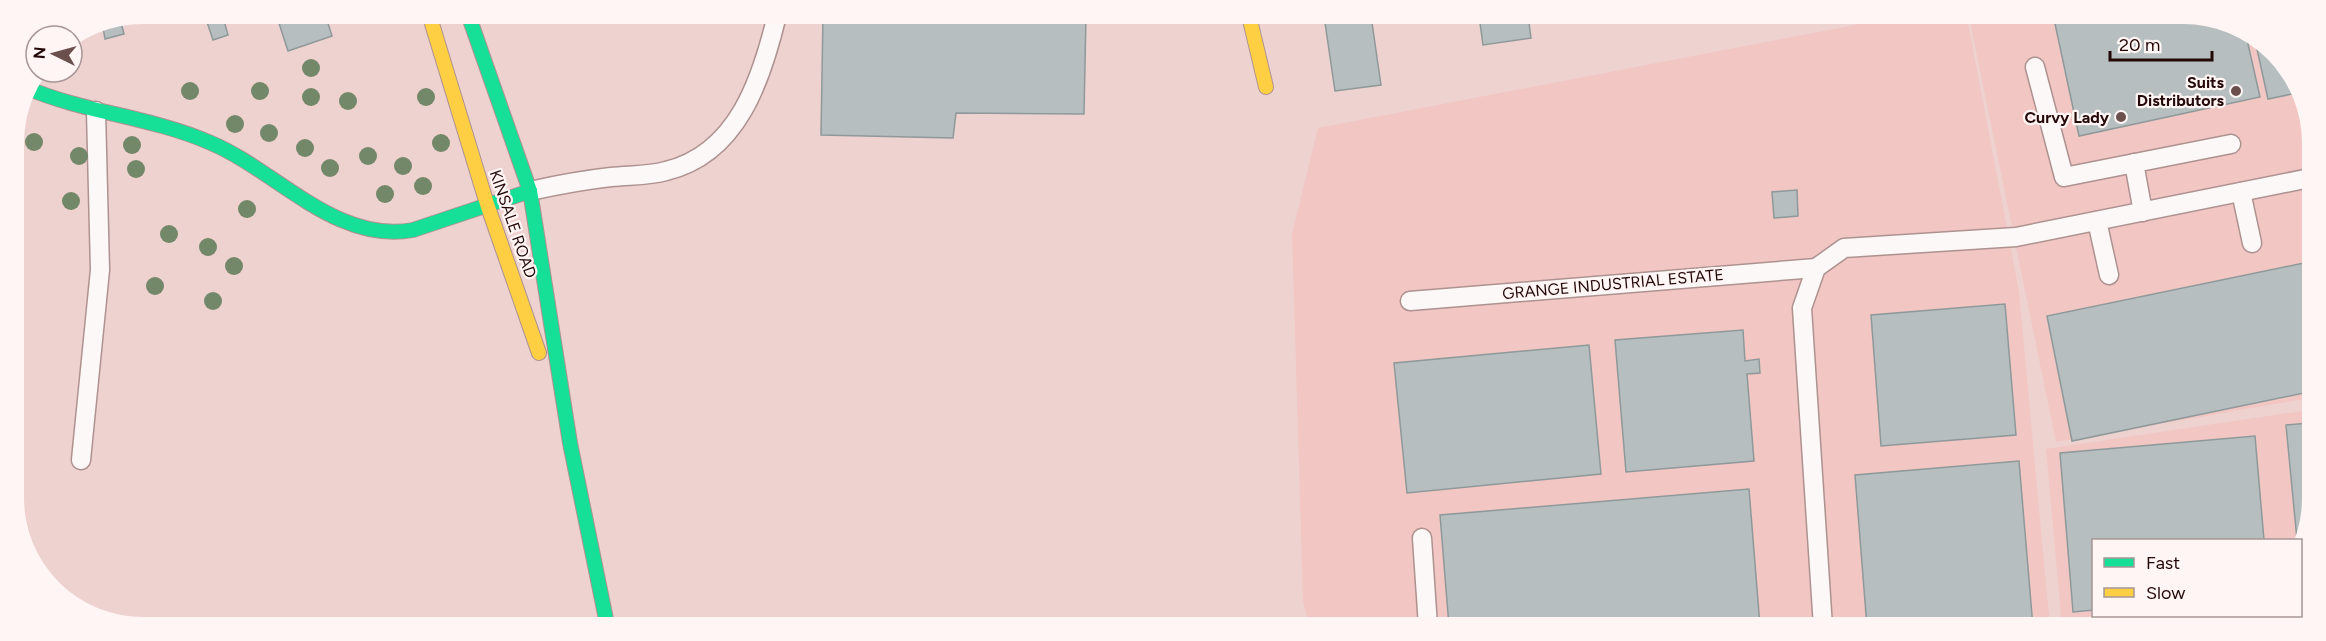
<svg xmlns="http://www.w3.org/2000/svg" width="2326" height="641" font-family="Figtree,sans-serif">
	<rect width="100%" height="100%" fill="#eed2d0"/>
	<g fill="#f1c6c3">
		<polygon points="1896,17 1967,17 2019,292 2050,627 1309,626 1303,601 1292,234 1318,128"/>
		<polygon points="1969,17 2216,18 2275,52 2310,118 2309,398 2056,442"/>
		<polygon points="2309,410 2308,531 2301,543 2300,540 2094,540 2094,616 2223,616 2192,627 2062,627 2046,449"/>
	</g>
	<g fill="#b6bebf" stroke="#8f999a" stroke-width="1.5">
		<polygon points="276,14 332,14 326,17 332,36 288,51"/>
		<polygon points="823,15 1086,15 1084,114 956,113 953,138 821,135"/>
		<polygon points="1324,16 1371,16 1381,85 1335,91"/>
		<polygon points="1479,16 1528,16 1531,38 1483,45"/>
		<polygon points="223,17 228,35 213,40 207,22"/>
		<polygon points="2063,17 2216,18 2246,35 2260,97 2079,136 2054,19"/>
		<polygon points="120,18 124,34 105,39 102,22"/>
		<polygon points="2255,40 2275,52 2297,93 2268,99"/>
		<polygon points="1797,190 1798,216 1774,218 1772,192"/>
		<polygon points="2309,262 2309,392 2072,441 2047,316"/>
		<polygon points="2005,304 2016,435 1881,446 1871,315"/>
		<polygon points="1743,330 1745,361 1759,359 1760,373 1747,374 1754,461 1626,472 1615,340"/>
		<polygon points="1589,345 1601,474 1407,493 1394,363"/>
		<polygon points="2309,423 2308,531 2300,543 2297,540 2286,425"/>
		<polygon points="2255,436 2264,540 2094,540 2094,610 2073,612 2060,453"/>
		<polygon points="2019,461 2033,627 1867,627 1855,475"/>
		<polygon points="1749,489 1760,626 1449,626 1440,515"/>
	</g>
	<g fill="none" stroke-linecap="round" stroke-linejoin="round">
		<defs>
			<g id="lane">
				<polyline points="2035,67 2064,177 2231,144"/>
				<polyline points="2134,163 2143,212"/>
				<path d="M 530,191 C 557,185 584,180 611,177 C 629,175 649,176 666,171 C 738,154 762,78 777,15"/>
				<polyline points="2241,192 2252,243"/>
				<polyline points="2097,221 2109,275"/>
				<polyline points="1410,301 1816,268"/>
				<polyline points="81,460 100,270 96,111"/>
				<polyline points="1422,538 1428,626"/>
				<polyline points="1823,627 1802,308 1816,268 1844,248 2016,237 2310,178"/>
			</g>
			<g id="fast">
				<polyline points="468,14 530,191 570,443 607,624"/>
				<path d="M 27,88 C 86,113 152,117 211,143 C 277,171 336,244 413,230 L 530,191"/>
			</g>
			<g id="slow">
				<polyline points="429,14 487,204 539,353"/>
				<polyline points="1249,16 1266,87"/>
			</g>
		</defs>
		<use href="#lane" stroke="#ad9290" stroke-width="21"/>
		<use href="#fast" stroke="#ad9290" stroke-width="16"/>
		<use href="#slow" stroke="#ad9290" stroke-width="16"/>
		<use href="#lane" stroke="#fcf8f8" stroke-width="18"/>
		<use href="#fast" stroke="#16e098" stroke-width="14"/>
		<use href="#slow" stroke="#ffcf43" stroke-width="14"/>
	</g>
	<g fill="#738769">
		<circle cx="311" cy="68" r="9"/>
		<circle cx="190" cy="91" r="9"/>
		<circle cx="260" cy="91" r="9"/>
		<circle cx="311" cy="97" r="9"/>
		<circle cx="426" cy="97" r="9"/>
		<circle cx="348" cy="101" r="9"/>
		<circle cx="235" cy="124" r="9"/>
		<circle cx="269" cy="133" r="9"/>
		<circle cx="34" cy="142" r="9"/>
		<circle cx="441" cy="143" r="9"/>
		<circle cx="132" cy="145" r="9"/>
		<circle cx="305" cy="148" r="9"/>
		<circle cx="79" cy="156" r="9"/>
		<circle cx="368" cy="156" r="9"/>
		<circle cx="403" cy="166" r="9"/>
		<circle cx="330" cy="168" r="9"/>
		<circle cx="136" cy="169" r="9"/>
		<circle cx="423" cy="186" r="9"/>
		<circle cx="385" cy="194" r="9"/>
		<circle cx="71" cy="201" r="9"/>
		<circle cx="247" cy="209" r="9"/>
		<circle cx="169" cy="234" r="9"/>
		<circle cx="208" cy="247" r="9"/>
		<circle cx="234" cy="266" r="9"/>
		<circle cx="155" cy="286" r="9"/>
		<circle cx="213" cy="301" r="9"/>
	</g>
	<g fill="#6b4f4d" stroke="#fef5f4" stroke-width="2">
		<circle cx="2236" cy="91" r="6"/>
		<circle cx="2121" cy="117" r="6"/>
	</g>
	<g text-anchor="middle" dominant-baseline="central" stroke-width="4.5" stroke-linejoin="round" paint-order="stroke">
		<g font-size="16" font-weight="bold" fill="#240807" stroke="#fef5f4" text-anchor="end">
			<text x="2224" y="82">Suits<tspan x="2224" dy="18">Distributors</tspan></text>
			<text x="2109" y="117">Curvy Lady</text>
		</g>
		<g font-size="16" fill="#240807" stroke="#fef5f4">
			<text transform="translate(513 224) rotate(71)">KINSALE ROAD</text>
			<text transform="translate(1613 284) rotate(-5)">GRANGE INDUSTRIAL ESTATE</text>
		</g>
	</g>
	<path d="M0 0H2326V641H0ZM143 24H2183A119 119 0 0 1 2302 143V498A119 119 0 0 1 2183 617H143A119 119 0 0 1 24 498V143A119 119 0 0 1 143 24Z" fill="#fef5f4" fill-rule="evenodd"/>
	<rect x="2092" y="539" width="210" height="78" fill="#fef5f4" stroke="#a79695" stroke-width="1.5"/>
	<rect x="2104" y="558" width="30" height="9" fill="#16e098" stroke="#a79695" stroke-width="1.5"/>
	<text x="2146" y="569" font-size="18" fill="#240807">Fast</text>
	<rect x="2104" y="588" width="30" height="9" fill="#ffcf43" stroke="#a79695" stroke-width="1.5"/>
	<text x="2146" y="599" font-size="18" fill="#240807">Slow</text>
	<g transform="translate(54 54) rotate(275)"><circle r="28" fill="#fef5f4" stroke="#a79695" stroke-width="1.5"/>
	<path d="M0-4.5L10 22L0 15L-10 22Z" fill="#6b4f4d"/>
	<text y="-9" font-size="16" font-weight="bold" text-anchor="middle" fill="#240807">N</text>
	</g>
	<path d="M2110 51v9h102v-9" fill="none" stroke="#240807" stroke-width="3"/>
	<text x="2119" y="51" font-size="18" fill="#240807" stroke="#fef5f4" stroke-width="4.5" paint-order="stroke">20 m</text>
</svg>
